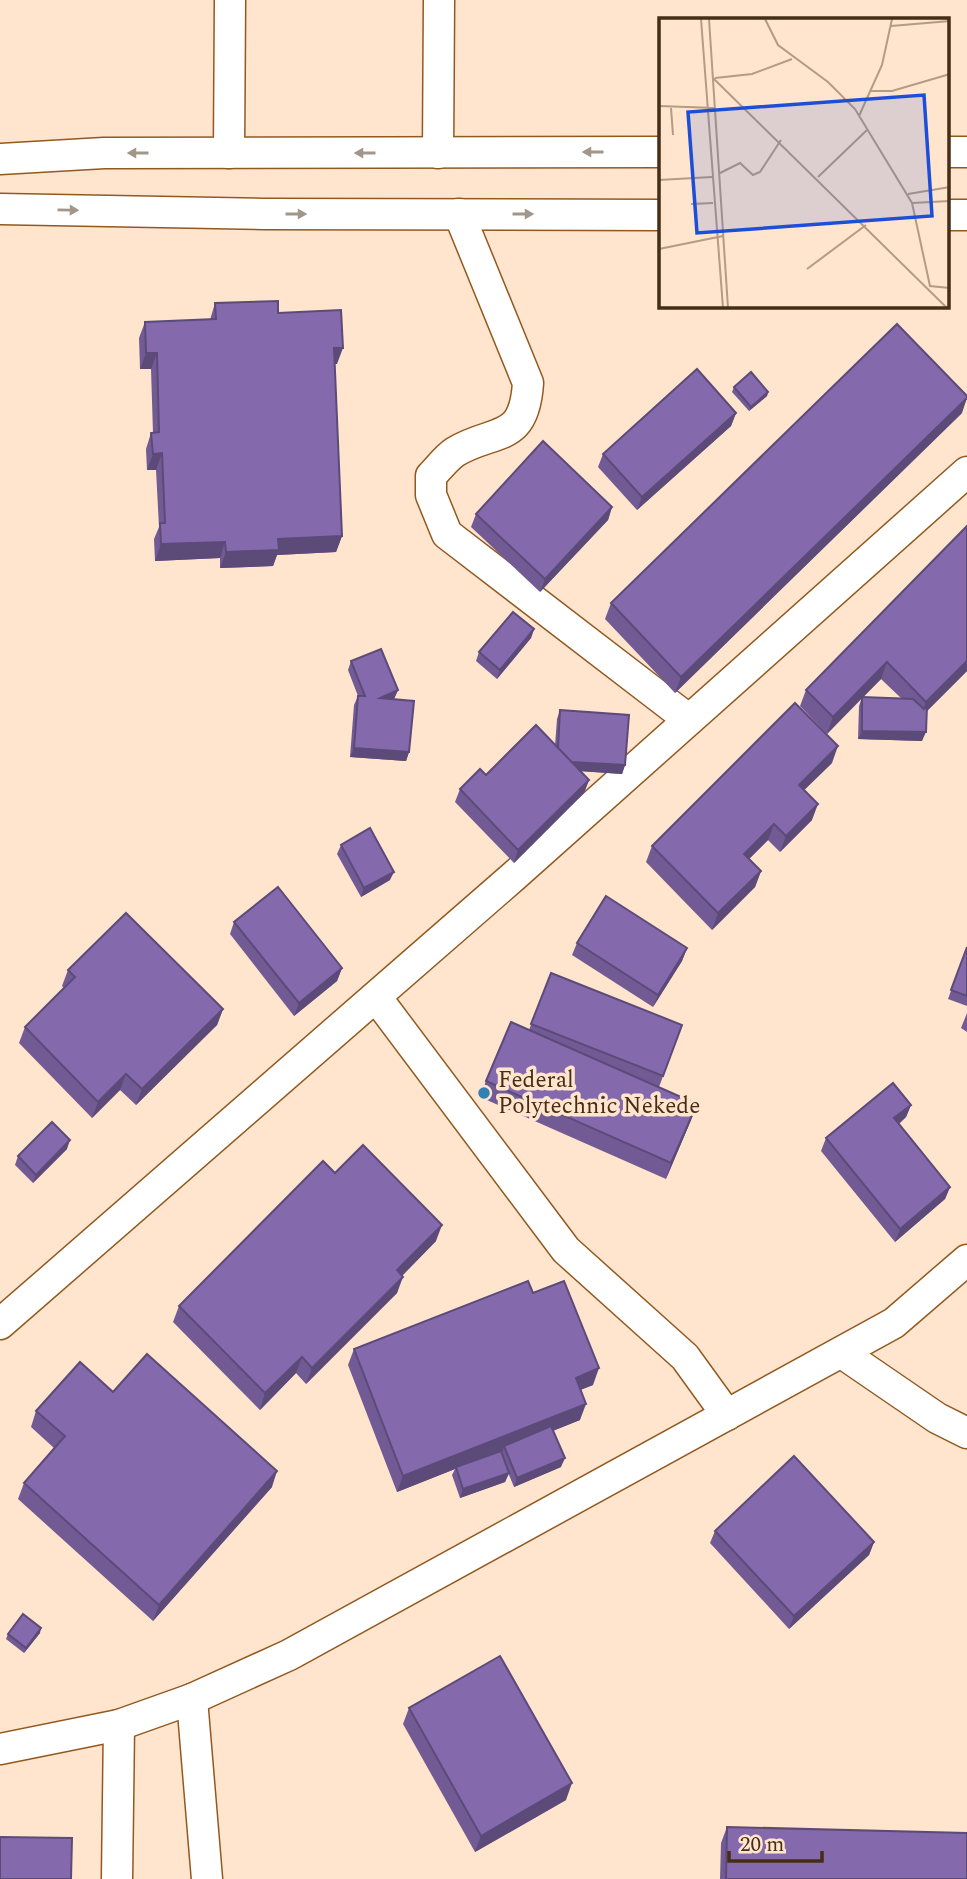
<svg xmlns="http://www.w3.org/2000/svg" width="967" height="1879" font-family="Spectral,serif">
	<rect width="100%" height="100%" fill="#ffe4ce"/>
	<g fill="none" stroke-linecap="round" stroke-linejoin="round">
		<defs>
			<g id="minor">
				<polyline points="948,152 967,152"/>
				<polyline points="229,153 230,0"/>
				<polyline points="438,153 439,0"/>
				<polyline points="0,159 104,153 661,152"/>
				<polyline points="0,209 264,214 661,215"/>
				<path d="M 459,214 L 528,383 C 524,445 494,428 455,452 C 446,458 438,469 431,476 L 431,495 L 447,534 L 688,719"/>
				<polyline points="948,215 967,215"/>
				<polyline points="376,997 566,1250 685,1357 727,1415"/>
				<polyline points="0,1324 514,876 967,472"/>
				<polyline points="842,1353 937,1418 967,1433"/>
				<polyline points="192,1699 207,1879"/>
				<polyline points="0,1749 119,1725 192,1699 289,1655 894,1323 967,1260"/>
				<polyline points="117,1879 119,1725"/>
			</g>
		</defs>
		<use href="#minor" stroke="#92591f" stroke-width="33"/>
		<use href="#minor" stroke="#fff" stroke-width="30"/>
	</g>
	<g fill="#725b95" fill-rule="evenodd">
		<polygon points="215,303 278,313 337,364 335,364 342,536 336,552 277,555 273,566 220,568 220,558 155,561 154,539 159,527 156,470 147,470 146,449 151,433 153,433 151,369 140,369 139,338 145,322 210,320"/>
		<polygon points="734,387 768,392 767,396 749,411 732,392"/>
		<polygon points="736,413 731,426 637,510 598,467 603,454"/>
		<polygon points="962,413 675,693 605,619 611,603"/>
		<polygon points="612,507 608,520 540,592 471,527 476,514"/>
		<path d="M 967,526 L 967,671 L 926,712 L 922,741 L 858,739 L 859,706 L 862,697 L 827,734 L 800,706 L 806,690 ZM 881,679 L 901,698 L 863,697 Z"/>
		<polygon points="534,629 531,638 497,679 476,661 479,652"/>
		<polygon points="351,661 398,690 394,699 409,752 406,761 350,757 354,705 358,696 348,670"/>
		<polygon points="560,710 625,765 622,774 581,771 589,780 584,793 514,863 455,802 460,789 486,775 555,745 557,719"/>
		<polygon points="832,763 804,790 812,820 780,852 768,840 749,859 761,871 755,887 712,930 646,862 652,846"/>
		<polygon points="341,845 390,880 361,897 337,854"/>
		<polygon points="234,922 342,968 337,981 294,1016 230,934"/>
		<polygon points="577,943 687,948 682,961 653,1007 572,955"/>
		<polygon points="967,947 967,1006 948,999"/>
		<polygon points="68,970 223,1009 217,1025 136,1105 120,1090 92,1118 19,1043 25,1027 64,988 62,986"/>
		<polygon points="551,973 682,1025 659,1087 691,1120 666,1179 480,1097 486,1081 529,1030"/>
		<polygon points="967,1013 967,1032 961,1028"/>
		<polygon points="911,1105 906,1117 899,1124 950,1187 945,1199 895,1242 821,1151 826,1138"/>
		<polygon points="67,1149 33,1183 15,1165 18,1156"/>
		<polygon points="335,1173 436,1241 402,1276 397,1293 306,1384 296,1373 260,1410 173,1322 179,1306"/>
		<polygon points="354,1349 593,1385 580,1390 580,1420 553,1431 561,1467 514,1487 507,1470 509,1473 505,1482 460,1498 452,1475 455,1469 397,1492 348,1365"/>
		<polygon points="113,1392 272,1487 153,1621 18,1499 24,1483 54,1448 31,1427 36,1411"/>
		<polygon points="715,1531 874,1542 869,1555 789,1629 710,1543"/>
		<polygon points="40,1633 24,1653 6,1639 8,1634"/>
		<polygon points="409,1708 566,1800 475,1852 403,1724"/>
		<polygon points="727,1827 967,1879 720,1879 721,1843"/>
	</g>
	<g fill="#5c4a79">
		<polygon points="334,348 343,348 337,364 329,364"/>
		<polygon points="146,353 157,353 151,369 140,369"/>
		<polygon points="768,392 767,396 749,411 751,407"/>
		<polygon points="967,398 962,413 675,693 681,677"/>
		<polygon points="736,413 731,426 637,510 642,497"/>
		<polygon points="162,453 156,470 147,470 153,454"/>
		<polygon points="612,507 608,520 540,592 545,579"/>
		<polygon points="342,536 336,552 277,555 273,566 220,568 226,552 278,539"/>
		<polygon points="225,542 220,558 155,561 161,544"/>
		<polygon points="534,629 531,638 497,679 500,670"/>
		<polygon points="967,661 967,671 920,718 926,702"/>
		<polygon points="887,662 881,679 827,734 833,717"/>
		<polygon points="398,690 394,699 380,698"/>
		<polygon points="862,731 926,732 922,741 858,739"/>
		<polygon points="838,746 832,763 793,801 799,785"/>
		<polygon points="354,748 409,752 406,761 350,757"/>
		<polygon points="566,761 625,765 622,774 563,770"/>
		<polygon points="589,780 584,793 514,863 518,850"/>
		<polygon points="818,804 812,820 780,852 786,836"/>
		<polygon points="774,824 768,840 738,870 744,854"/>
		<polygon points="761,871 755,887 712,930 718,913"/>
		<polygon points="394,872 390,880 361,897 364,888"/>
		<polygon points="687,948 682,961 653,1007 658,995"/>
		<polygon points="342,968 337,981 294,1016 299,1003"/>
		<polygon points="223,1009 217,1025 136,1105 142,1089"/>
		<polygon points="126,1074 120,1090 92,1118 98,1102"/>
		<polygon points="697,1104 691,1120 666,1179 671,1163"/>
		<polygon points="911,1105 906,1117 890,1131 894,1118"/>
		<polygon points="70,1140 67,1149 33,1183 36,1175"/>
		<polygon points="950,1187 945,1199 895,1242 900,1229"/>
		<polygon points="442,1225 436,1241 391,1287 397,1270"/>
		<polygon points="403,1277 397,1293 306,1384 312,1368"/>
		<polygon points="302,1357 296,1373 260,1410 265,1393"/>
		<polygon points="599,1368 593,1385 570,1394 576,1378"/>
		<polygon points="586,1404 580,1420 506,1449 504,1446 503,1451 456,1469 456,1467 455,1469 397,1492 403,1476"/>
		<polygon points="565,1458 561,1467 514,1487 517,1478"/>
		<polygon points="277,1471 272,1487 153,1621 159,1605"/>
		<polygon points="509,1473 505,1482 460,1498 463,1489"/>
		<polygon points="874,1542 869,1555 789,1629 794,1616"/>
		<polygon points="41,1628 40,1633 24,1653 26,1648"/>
		<polygon points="572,1783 566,1800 475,1852 481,1836"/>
	</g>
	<g fill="#846aad" stroke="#5c4a79" stroke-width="2">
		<polygon points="278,301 278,313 341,310 343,348 334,348 342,536 278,539 279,550 226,552 225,542 161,544 160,523 165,523 162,453 153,454 151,433 159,432 157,353 146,353 145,322 216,319 215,303"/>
		<polygon points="897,324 967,396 967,398 681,677 611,603"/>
		<polygon points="697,369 736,413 642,497 603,454"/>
		<polygon points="751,372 768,392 751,407 734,387"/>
		<polygon points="543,441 612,507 545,579 476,514"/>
		<polygon points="967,526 967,661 926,702 887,662 833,717 806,690"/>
		<polygon points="513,612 534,629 500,670 479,652"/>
		<polygon points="381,649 398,690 380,698 414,701 409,752 354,748 358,696 365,696 351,661"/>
		<polygon points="862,697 913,699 924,709 927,706 926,732 862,731"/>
		<polygon points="795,703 838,746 799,785 818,804 786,836 774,824 744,854 761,871 718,913 652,846"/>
		<polygon points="560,710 629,715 625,765 571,762 558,748"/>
		<polygon points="536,725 589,780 518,850 460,789 480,769 486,775"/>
		<polygon points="370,828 394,872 364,888 341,845"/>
		<polygon points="278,887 342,968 299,1003 234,922"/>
		<polygon points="606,896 687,948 658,995 577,943"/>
		<polygon points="126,913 223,1009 142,1089 126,1074 98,1102 25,1027 75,977 68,970"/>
		<polygon points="967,947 967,996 951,990"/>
		<polygon points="551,973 682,1025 663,1076 531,1024"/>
		<polygon points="511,1022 697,1104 671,1163 486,1081"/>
		<polygon points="893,1083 911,1105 894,1118 950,1187 900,1229 826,1138"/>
		<polygon points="52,1122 70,1140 36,1175 18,1156"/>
		<polygon points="363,1145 442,1225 397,1270 403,1277 312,1368 302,1357 265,1393 179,1306 323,1161 335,1173"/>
		<polygon points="528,1281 533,1293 564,1281 599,1368 576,1378 586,1404 403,1476 354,1349"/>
		<polygon points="147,1354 277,1471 159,1605 24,1483 65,1436 36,1411 80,1362 113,1392"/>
		<polygon points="551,1426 565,1458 517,1478 504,1446"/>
		<polygon points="501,1451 509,1473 463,1489 456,1467"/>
		<polygon points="794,1456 874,1542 794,1616 715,1531"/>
		<polygon points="23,1614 41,1628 26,1648 8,1634"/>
		<polygon points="500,1656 572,1783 481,1836 409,1708"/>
		<polygon points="727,1827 967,1833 967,1879 726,1879"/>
		<polygon points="0,1837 72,1838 71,1879 0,1879"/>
	</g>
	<defs><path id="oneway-solid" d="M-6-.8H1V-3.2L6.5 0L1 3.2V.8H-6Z" transform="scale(1.75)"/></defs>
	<g fill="#a2968a">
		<use href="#oneway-solid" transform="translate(593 152) rotate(180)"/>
		<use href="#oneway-solid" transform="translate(138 153) rotate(-180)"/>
		<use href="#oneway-solid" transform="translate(365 153) rotate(180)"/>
		<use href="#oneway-solid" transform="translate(68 210) rotate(1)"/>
		<use href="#oneway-solid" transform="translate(296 214)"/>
		<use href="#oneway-solid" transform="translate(523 214)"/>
	</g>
	<circle fill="#3380b3" stroke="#ffe4ce" stroke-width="2.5" cx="484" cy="1093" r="7"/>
	<g text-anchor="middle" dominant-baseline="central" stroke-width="7" stroke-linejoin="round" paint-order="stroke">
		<g font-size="23" fill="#462d15" stroke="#ffe4ce" text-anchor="start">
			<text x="498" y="1080">Federal<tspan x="498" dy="26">Polytechnic Nekede</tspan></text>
		</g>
	</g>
	<g transform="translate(659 18)">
		<rect width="290" height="290" fill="#ffe4ce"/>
		<path fill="none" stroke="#b59b84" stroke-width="2" d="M 42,1 L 64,290M 50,1 L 69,290M 106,1 L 119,27 L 169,64 L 196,91 L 253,185 L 271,268 L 291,270M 232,8 L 291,3M 54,60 L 288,290M 56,60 L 93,56 L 133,41M 212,73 L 233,73 L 291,56M 0,88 L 56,90M 12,90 L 14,117M 200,98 L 223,47 L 233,1M 61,155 L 81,145 L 94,157 L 101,154 L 122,122M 159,159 L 208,112M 0,162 L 53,159M 249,176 L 291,169M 253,185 L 291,183M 32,186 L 54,185M 0,231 L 64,218M 148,251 L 207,207"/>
		<path fill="#1d4ed8" fill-opacity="0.15" stroke="#1d4ed8" stroke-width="3.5" d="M 265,77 L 273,198 L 38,215 L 29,94 Z"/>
		<rect width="290" height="290" fill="none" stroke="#462d15" stroke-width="3.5"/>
	</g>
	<path d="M729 1851v10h93v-10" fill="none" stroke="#462d15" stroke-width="3.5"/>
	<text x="740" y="1851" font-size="21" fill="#462d15" stroke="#ffe4ce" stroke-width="5" paint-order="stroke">20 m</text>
</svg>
